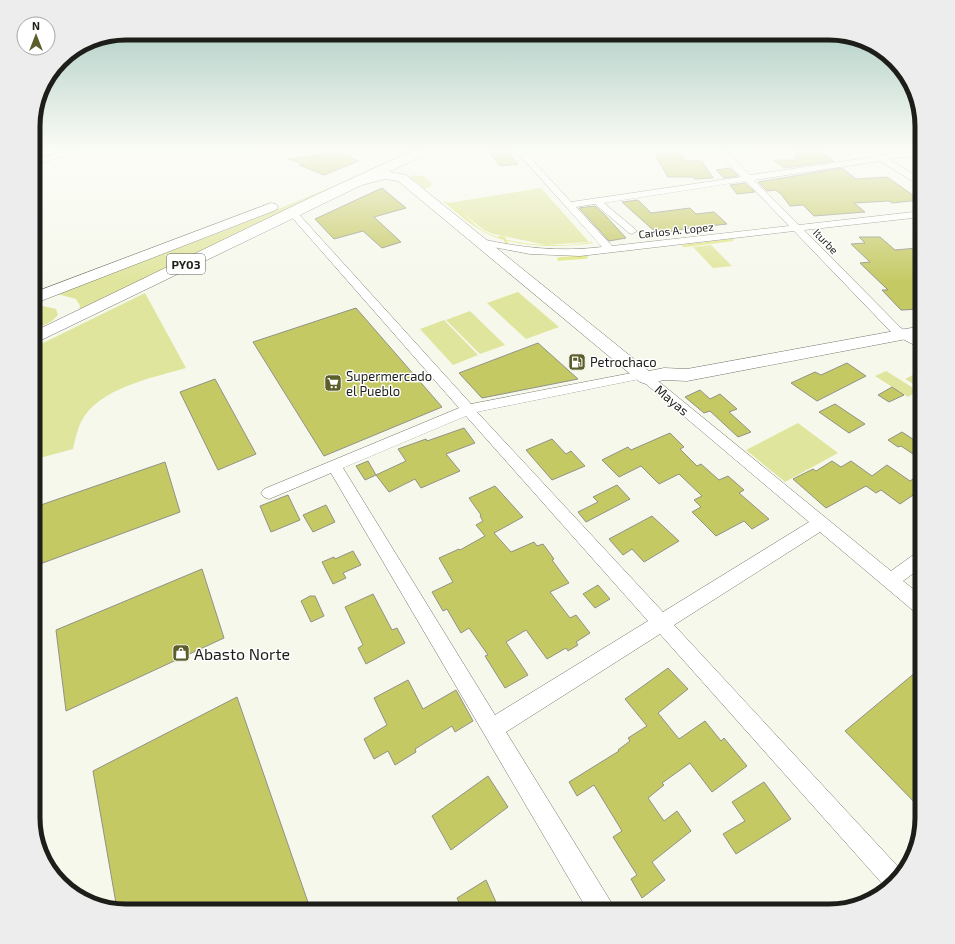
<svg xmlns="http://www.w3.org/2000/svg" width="955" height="944" font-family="'Exo 2',sans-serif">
	<rect width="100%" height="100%" fill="#f6f8ec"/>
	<g fill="#e0e59d">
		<polygon points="414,175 423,176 431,182 431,186 425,189 410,177"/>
		<polygon points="359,176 79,310 80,306 76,299 57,294 226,230"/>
		<polygon points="541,188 589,242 546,245 493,234 484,230 449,203"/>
		<polygon points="711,245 732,266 713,268 693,247"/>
		<polygon points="518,292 559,327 526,339 487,303"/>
		<path d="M 145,293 L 186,368 C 152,378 98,388 81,422 C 77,430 75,441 73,449 L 33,460 L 33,348 Z"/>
		<polygon points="43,306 56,309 58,315 52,321 33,331 33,307"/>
		<polygon points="470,311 505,345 480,354 446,320"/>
		<polygon points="444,320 478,355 453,365 420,329"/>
		<polygon points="922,370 922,389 905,379"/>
		<polygon points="886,371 918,391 908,397 875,376"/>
		<polygon points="798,423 838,453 785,482 746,450"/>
	</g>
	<path fill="#e1e680" d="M 544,191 L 593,243 C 561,248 511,248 482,231 C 468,223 455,211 443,201 C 455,203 471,223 482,230 C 508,246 562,248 592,242 Z"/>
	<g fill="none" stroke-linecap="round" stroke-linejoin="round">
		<g stroke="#e1e680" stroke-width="2.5">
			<polyline points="500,237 504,238 507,244"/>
			<polyline points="684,246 732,240"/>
		</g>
		<polyline stroke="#e1e680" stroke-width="3.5" points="559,259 586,257"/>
	</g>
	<g fill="#c5c963" stroke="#919287">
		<polygon points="488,151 507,151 518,164 500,166"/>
		<polygon points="795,151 821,151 834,161 784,168 774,160 798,160 794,156 801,156"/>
		<polygon points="339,152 359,161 324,175 299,165 304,164 288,159"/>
		<polygon points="654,153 680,154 685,161 702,161 713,178 695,179 693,177 668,177"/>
		<polygon points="730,168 738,176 724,178 716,170"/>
		<polygon points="842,168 856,179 887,177 920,200 892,203 889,201 854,203 865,212 814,216 803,205 790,206 781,194 775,190 767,191 758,182"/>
		<polygon points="745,183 755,192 737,194 730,185"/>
		<polygon points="382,188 406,208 374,217 401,242 382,248 363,231 334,239 315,219"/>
		<polygon points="638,200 651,213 690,208 696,214 714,212 727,224 697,227 666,232 661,237 622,202"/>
		<polygon points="595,206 604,214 626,238 609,241 579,208"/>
		<polygon points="859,237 880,237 895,250 917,248 922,252 922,309 901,310 882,290 888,290 860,263 870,262 851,244 865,243"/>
		<polygon points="356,308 442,407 324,456 253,342"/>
		<polygon points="538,343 578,379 482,398 459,373"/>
		<polygon points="847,363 866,376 817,401 791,383 815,372 821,375"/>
		<polygon points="215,379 256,454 218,470 180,392"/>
		<polygon points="892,387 904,395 889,402 878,395"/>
		<polygon points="700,390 710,399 720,394 737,409 729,412 751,432 738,437 710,411 704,413 685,397"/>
		<polygon points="835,404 865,424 849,433 819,412"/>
		<polygon points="464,428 475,443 446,454 460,471 421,488 415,479 389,492 376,475 406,461 398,449 426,439 427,441"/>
		<polygon points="902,432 922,445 922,460 901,446 898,447 888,440"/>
		<polygon points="670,433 684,447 680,449 697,466 701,464 719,480 728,476 744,490 739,493 769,519 752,529 744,521 716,536 692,512 701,507 694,500 702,496 679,474 659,484 641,466 619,477 602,460 628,447 631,450"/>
		<polygon points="552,439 566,454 571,451 585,466 552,480 526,450"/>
		<polygon points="368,461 376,475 365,480 356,466"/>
		<polygon points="832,461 841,467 851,461 872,476 887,465 910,481 922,473 922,489 900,504 881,490 876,493 866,486 826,508 793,479 813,469 816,471"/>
		<polygon points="165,462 180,512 40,564 35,507"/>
		<polygon points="617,485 630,499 586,522 578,512 598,502 593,497"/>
		<polygon points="495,486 523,517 494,533 511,552 534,542 537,546 543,544 554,559 552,560 569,583 550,592 570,618 576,615 590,633 576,642 578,645 568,651 566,648 547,659 526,630 506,642 528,675 505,688 485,656 488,655 469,628 461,633 447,609 443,611 432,592 453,582 439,558 459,549 460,550 485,536 476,525 483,521 480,516 481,515 469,498"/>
		<polygon points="288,495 300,520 271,532 260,506"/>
		<polygon points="326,505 335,522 313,532 303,515"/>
		<polygon points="652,516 679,541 644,562 632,549 623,555 609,539"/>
		<polygon points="353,551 361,565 343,573 346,578 333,584 322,562 334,557 335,559"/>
		<polygon points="202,569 224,638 66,711 56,630"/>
		<polygon points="598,585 610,599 595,608 583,594"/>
		<polygon points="373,594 392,630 397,628 405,643 366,664 358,648 363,645 345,607"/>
		<polygon points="310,596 315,596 324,616 311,622 301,601"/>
		<polygon points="922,667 922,810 845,731"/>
		<polygon points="668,668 688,689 658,713 679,739 705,721 721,741 724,738 747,766 712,792 690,763 662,783 664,785 648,798 664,821 677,811 691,831 652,862 665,880 642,898 631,879 637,875 613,837 622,831 594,785 577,796 569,782 619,751 618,750 630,741 628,738 647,726 625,699"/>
		<polygon points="408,680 423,709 456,690 473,721 455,732 452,726 415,749 416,752 395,765 388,751 374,759 364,739 387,725 374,698"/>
		<polygon points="237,697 311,911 126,911 117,909 93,771"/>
		<polygon points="488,776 508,807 451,850 432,816"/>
		<polygon points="764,782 791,819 736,854 723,834 745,821 732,802"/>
		<polygon points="486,880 500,911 463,911 457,898"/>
	</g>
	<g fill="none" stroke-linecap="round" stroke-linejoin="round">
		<defs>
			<g id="street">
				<polygon points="64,151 76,151 33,166 33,161"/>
				<path d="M 516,151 L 524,151 L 571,202 L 741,177 L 717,151 L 726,151 L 750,175 L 874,157 L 873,155 L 877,153 L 883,155 L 922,151 L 922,154 L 889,159 L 922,180 L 922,187 L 880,161 L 754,180 L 799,225 L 922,211 L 922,217 L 804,230 L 901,328 L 922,340 L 922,349 L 893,334 L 794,231 L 580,256 L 530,254 L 477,244 L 476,242 L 481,239 C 522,248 560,252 602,247 ZM 746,181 L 789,226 L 612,246 L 576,207 L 595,204 L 629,233 L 632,234 L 637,231 L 635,229 L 604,203 Z"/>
				<path d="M 292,209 L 295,210 L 471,404 L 642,371 L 647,372 L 891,571 L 916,553 L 922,551 L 922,567 L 903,581 L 922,596 L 922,615 L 916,613 L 820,532 L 674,625 L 902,871 L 890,888 L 887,889 L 660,634 L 506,732 L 611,902 L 614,911 L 588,911 L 331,473 L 269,499 L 264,497 L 261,493 L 264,489 L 459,408 L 289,214 L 289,210 ZM 640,379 L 809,522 L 663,612 L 477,412 ZM 466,416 L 648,621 L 495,715 L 343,468 Z"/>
			</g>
			<polygon id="secondary" points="385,171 406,175 649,371 664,368 687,369 922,326 922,336 687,381 664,380 646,384 640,382 398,181 385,179 354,187 348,183 350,180"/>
			<g id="highway">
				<polygon points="412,151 428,151 426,154 33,344 33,332 316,195"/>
				<polygon points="271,203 276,204 278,207 276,210 33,304 33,293"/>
			</g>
		</defs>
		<use href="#street" stroke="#74756b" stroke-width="1"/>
		<use href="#secondary" stroke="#74756b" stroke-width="1"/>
		<use href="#highway" stroke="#74756b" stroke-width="1"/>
		<use href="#street" fill="#fff" fill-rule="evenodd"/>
		<use href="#secondary" fill="#fff" fill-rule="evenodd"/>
		<use href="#highway" fill="#fff" fill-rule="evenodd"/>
	</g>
	<linearGradient id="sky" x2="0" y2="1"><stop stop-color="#a5c8be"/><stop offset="0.53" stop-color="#fbfcf6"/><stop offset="1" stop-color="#fbfcf6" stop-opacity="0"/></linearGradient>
	<rect width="955" height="283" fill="url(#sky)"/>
	<defs>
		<symbol id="fuel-square" viewBox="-11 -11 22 22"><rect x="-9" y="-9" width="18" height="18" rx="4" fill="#5b5d2b" stroke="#fff"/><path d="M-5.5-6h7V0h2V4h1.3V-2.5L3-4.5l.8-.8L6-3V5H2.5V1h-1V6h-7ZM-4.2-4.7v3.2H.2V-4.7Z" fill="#fff"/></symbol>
		<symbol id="supermarket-square" viewBox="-11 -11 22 22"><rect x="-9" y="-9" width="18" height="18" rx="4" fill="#5b5d2b" stroke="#fff"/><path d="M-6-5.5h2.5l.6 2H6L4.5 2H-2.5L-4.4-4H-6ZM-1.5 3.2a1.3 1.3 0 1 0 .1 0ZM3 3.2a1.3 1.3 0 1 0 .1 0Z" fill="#fff"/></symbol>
		<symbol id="shop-square" viewBox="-11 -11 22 22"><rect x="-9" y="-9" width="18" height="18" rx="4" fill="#5b5d2b" stroke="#fff"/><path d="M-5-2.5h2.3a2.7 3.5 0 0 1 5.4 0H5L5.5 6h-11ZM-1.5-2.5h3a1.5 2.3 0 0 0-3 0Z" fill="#fff"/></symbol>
	</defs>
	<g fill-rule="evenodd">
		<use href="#fuel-square" x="567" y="352" width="20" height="20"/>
		<use href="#supermarket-square" x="323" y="373" width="20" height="20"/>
		<use href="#shop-square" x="171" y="643" width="20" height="20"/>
	</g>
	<g text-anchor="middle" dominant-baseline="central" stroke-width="3" stroke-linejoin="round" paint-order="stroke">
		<g font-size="11" fill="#1d1d19" stroke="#fff">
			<text transform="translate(676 230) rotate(-6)">Carlos A. Lopez</text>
			<text transform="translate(826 241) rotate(46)">Iturbe</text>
		</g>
		<rect fill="#fff" stroke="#61615e" stroke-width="1" x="167" y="254" width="38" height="20" rx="3"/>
		<g font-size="12" font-weight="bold" fill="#1d1d19">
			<text x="186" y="264">PY03</text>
		</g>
		<g font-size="13" fill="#1d1d19" stroke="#fff" text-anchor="start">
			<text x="590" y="362">Petrochaco</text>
			<text x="346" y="376">Supermercado<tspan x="346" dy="15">el Pueblo</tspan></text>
		</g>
		<g font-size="13" fill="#1d1d19" stroke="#fff">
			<text transform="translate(672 400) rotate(40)">Mayas</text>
		</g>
		<g font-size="16" fill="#1d1d19" stroke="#fff" text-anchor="start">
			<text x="194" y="653">Abasto Norte</text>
		</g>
	</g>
	<path d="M0 0H955V944H0ZM126 40H829A86 86 0 0 1 915 126V818A86 86 0 0 1 829 904H126A86 86 0 0 1 40 818V126A86 86 0 0 1 126 40Z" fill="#ededed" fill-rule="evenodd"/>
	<path fill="none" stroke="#1d1d19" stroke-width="5" d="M126 40H829A86 86 0 0 1 915 126V818A86 86 0 0 1 829 904H126A86 86 0 0 1 40 818V126A86 86 0 0 1 126 40Z"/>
	<g transform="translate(36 36)"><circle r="19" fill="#ffffff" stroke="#a5a5a3"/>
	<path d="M0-3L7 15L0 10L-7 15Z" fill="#5b5d2b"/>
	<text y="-6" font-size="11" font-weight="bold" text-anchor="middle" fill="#1d1d19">N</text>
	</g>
</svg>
